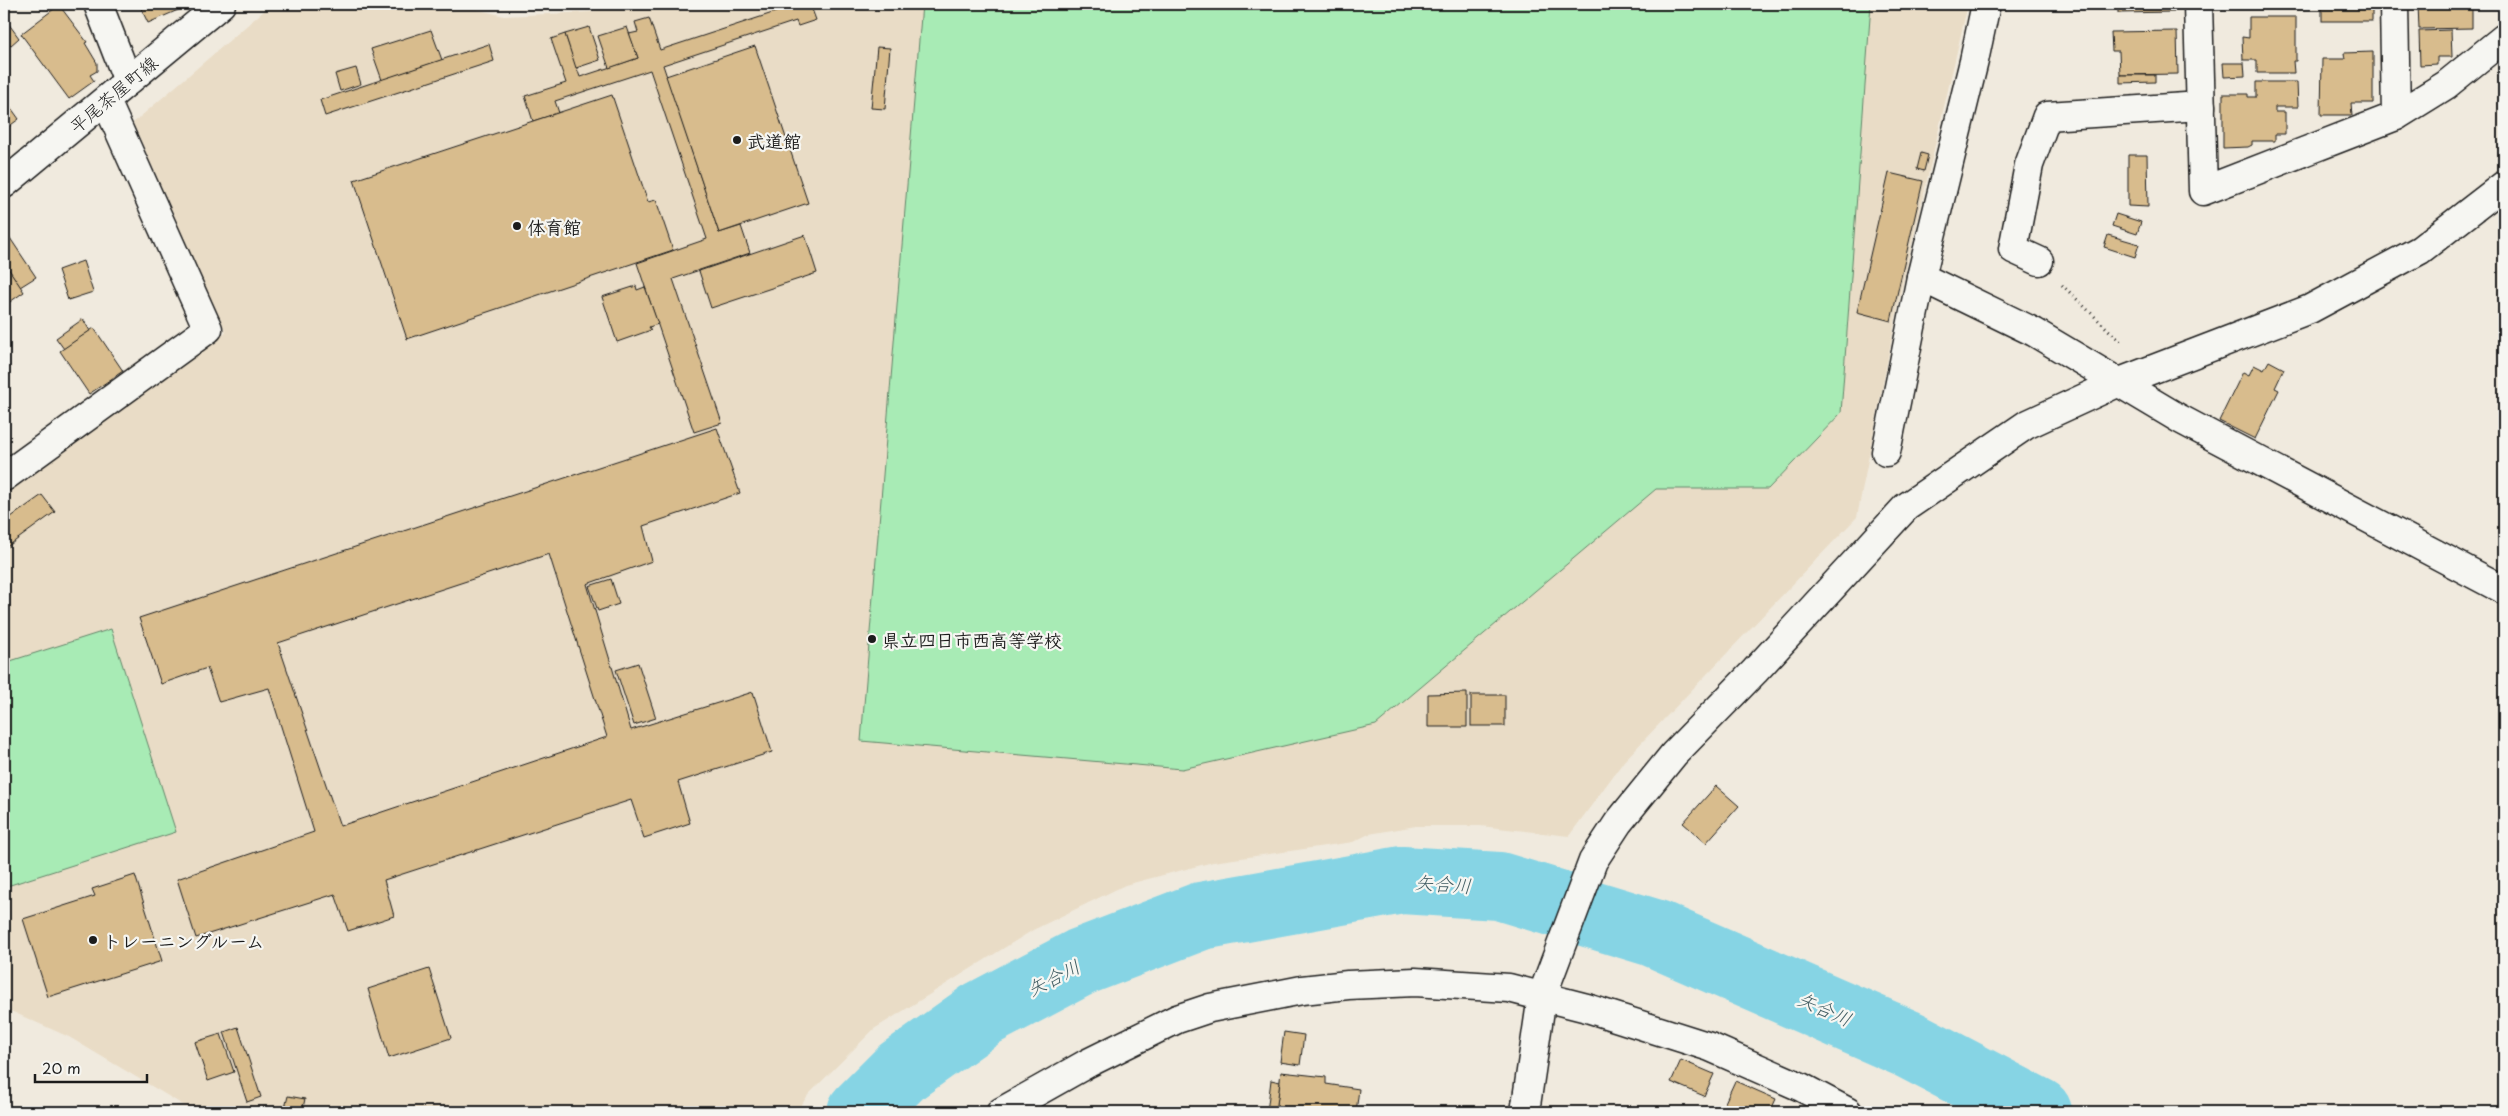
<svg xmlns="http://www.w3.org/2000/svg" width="2508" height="1116" font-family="'Playpen Sans','Klee One',sans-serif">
	<rect width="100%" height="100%" fill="#f0eade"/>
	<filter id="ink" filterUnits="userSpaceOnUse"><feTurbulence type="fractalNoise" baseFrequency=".02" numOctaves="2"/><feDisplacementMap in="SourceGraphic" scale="10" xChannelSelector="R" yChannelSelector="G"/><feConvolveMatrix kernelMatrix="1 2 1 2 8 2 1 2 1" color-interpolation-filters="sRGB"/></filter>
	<g filter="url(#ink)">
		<polygon fill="#e9dcc6" points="272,4 455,4 504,16 591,12 611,4 1968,4 1901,291 1857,517 1624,761 1569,836 1480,826 1416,826 1369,834 1353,842 1213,862 1125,885 1033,930 874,1029 808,1095 797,1112 195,1112 69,1037 4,1008 4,494 226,332 133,123"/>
		<g fill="#a8ebb5" stroke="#628468">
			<polygon points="922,4 1871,4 1841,413 1768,489 1656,489 1376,725 1182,769 861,741"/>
			<polygon points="111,629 176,832 4,887 4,663"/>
		</g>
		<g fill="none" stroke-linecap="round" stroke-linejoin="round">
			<polyline stroke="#86d4e4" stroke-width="68" points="861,1112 902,1071 982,1014 1081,962 1201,916 1402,880 1499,886 1654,933 1908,1044 2038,1112"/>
		</g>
		<g fill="#d8bc8d" stroke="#1c1c1c" fill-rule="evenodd">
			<polygon points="139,4 183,4 185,7 148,23"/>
			<polygon points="800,4 810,4 816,20 798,26 796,21 663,65 719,233 741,226 750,253 673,279 722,423 694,432 637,263 707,239 650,70 555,101 559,113 533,121 525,96 566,83 551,39 565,34 580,77 638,58 629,34 638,32 635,22 649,18 660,50"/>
			<polygon points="2118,4 2174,4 2174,12 2118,13"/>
			<rect x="2267" y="4" width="19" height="5"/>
			<rect x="2322" y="4" width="50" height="17"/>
			<polygon points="2418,4 2472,4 2472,28 2419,29"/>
			<polygon points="59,5 87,42 85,43 97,63 97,71 90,75 94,81 69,99 21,34"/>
			<polygon points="2249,17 2296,17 2296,61 2293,61 2294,73 2257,73 2257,60 2243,60 2242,37 2249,38"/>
			<polygon points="5,19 19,38 10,46 4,38"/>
			<polygon points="589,27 600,60 576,68 565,34"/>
			<polygon points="627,27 638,58 609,68 598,36"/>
			<polygon points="431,30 442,60 382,80 371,49"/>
			<polygon points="2451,30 2452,57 2437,57 2437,64 2420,65 2419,31"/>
			<polygon points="2177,31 2178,74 2120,75 2119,51 2112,51 2111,32"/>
			<polygon points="489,44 494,61 325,116 320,100"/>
			<polygon points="755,46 808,203 719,233 666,76"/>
			<polygon points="877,47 890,48 885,109 871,108"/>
			<polygon points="2373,52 2373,103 2351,103 2352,115 2321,115 2322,59 2345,59 2344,53"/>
			<polygon points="2223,63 2244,63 2245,76 2224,77"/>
			<polygon points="356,68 361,84 340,91 335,74"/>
			<polygon points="2120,75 2155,75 2155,82 2120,83"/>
			<polygon points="2256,82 2297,82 2298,107 2275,107 2275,112 2285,112 2285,134 2275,134 2275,141 2252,141 2252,145 2248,147 2223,148 2223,94 2248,94 2248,97 2256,97"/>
			<polygon points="612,95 648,202 656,200 673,250 407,339 354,180"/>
			<polygon points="4,98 19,119 4,130"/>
			<polygon points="1921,153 1928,155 1924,171 1917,169"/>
			<polygon points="2128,155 2147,155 2148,207 2128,206"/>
			<polygon points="1889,173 1923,181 1891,321 1857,312"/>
			<polygon points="2116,214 2141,222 2137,234 2112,226"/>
			<polygon points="4,229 36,277 20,287 4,262"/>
			<polygon points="805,235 817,273 711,308 699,271"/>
			<polygon points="2108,235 2139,244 2135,257 2104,247"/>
			<polygon points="83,261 93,292 68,300 58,270"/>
			<polygon points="4,262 24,292 4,306"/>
			<polygon points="636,286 637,290 645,287 658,324 649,327 651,330 617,342 602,297"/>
			<polygon points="83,319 90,331 64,349 56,338"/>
			<polygon points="94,328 123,371 89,394 60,351"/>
			<polygon points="2269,361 2284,369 2275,388 2279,390 2255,439 2219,421 2243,372 2249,375 2254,365 2264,370"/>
			<path d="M 717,428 L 740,493 L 643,526 L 652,561 L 587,584 L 631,730 L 753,692 L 772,752 L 678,782 L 690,823 L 644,838 L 631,800 L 384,880 L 394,916 L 348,931 L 335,894 L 196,938 L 177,879 L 314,832 L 269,688 L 219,702 L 207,668 L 161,684 L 139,618 ZM 549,554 L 607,737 L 340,826 L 278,643 Z"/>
			<polygon points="42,495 55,512 4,549 4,522"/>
			<polygon points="611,579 619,604 598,611 589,586"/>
			<polygon points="638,663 656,718 634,725 616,670"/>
			<polygon points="1467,693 1467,727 1428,727 1428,694"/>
			<rect x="1471" y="695" width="34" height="31"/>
			<polygon points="1716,786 1739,806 1706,843 1683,823"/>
			<polygon points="135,875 162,961 48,997 23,919 95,896 92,889"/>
			<polygon points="429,969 451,1038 389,1058 368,989"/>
			<polygon points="238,1027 261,1097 247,1102 224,1032"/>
			<polygon points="1284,1032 1304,1035 1300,1065 1280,1062"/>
			<polygon points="221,1034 234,1072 208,1081 195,1042"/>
			<polygon points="1681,1060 1714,1074 1704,1096 1671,1082"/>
			<polygon points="1281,1072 1326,1077 1326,1084 1359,1089 1356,1112 1276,1112"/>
			<polygon points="1271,1080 1280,1082 1276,1112 1267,1112"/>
			<polygon points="1735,1081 1776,1099 1770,1112 1736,1112 1723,1107"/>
			<polygon points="288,1096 305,1099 302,1112 284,1112"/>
		</g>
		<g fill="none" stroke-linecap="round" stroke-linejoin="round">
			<defs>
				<g id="minor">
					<polyline points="98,4 128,81"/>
					<polyline points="2198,4 2203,191 2396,116 2394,4"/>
					<polyline points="2396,116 2446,85 2504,38"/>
					<polyline points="2039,261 2013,249 2029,165 2047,116 2201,106"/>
					<polyline points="1921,277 2034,332 2180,419 2504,590"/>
					<polyline points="1886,452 1921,277 1974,61 1986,4"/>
					<polyline points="4,477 208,329 106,101"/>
					<polyline points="1001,1112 1088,1063 1177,1019 1210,1008 1302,990 1348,985 1415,982 1509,988 1587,1008 1710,1047 1801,1087 1848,1112"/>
					<polyline points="1525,1112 1542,996 1593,861 1618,823 1674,754 1755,671 1906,507 2026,425 2117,383"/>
				</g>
				<polyline id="tertiary" points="2117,383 2310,309 2420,250 2504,185"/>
				<polyline id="secondary" points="4,184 221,4"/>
			</defs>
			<use href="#minor" stroke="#1c1c1c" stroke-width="31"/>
			<use href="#tertiary" stroke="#1c1c1c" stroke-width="31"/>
			<use href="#secondary" stroke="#1c1c1c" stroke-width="31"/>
			<polyline stroke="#1c1c1c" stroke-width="3" stroke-dasharray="1 4" stroke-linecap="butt" points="2062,285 2122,343"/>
			<use href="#minor" stroke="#f6f6f2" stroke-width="28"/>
			<use href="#tertiary" stroke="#f6f6f2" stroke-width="28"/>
			<use href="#secondary" stroke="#f6f6f2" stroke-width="28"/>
		</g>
	</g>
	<g fill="#1c1c1c" stroke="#f6f6f2" stroke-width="2">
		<circle cx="737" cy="140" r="5"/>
		<circle cx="517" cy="226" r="5"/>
		<circle cx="872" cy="639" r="5"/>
		<circle cx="93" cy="940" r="5"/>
	</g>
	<g text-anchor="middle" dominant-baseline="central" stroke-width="4.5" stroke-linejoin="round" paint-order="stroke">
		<g font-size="18" fill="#1c1c1c" stroke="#f6f6f2">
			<text transform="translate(113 94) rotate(-40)">平尾茶屋町線</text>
		</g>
		<g font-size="18" font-weight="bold" fill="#1c1c1c" stroke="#f6f6f2" text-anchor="start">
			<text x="747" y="140">武道館</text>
			<text x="527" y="226">体育館</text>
			<text x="882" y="639">県立四日市西高等学校</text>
			<text x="103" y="940">トレーニングルーム</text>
		</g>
		<g font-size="19" font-style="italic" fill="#415c62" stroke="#f6f6f2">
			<text transform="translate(1443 883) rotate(4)">矢合川</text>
			<text transform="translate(1053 977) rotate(-27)">矢合川</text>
			<text transform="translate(1825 1008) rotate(24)">矢合川</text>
		</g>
	</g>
	<rect width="2508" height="1116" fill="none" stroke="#f6f6f2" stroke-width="20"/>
	<rect x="10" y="10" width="2488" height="1096" fill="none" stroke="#1c1c1c" stroke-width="2" filter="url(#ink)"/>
	<path d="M35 1074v8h112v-8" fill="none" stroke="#1c1c1c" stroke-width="2.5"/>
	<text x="42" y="1074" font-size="15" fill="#1c1c1c" stroke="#f6f6f2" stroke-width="4" paint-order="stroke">20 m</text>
</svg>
